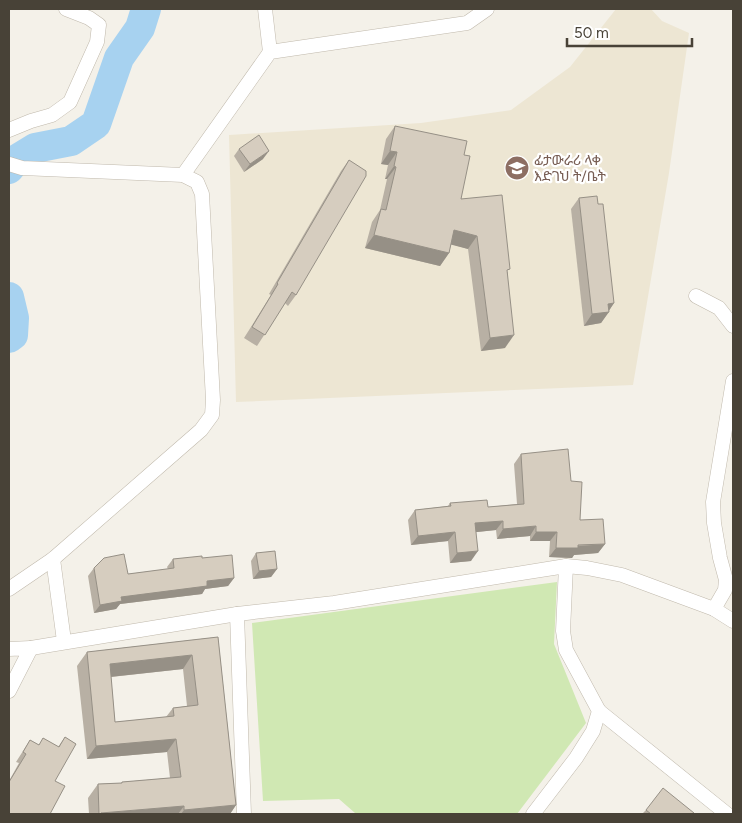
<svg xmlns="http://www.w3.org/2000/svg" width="742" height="823" font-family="Figtree,'Noto Sans Ethiopic',sans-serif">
	<rect width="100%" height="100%" fill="#f4f1e9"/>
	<polygon fill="#ede6d3" points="616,9 651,9 662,21 689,33 669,173 633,385 236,402 229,135 421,123 511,110 570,67"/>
	<polygon fill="#d0e8b3" points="557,582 554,644 586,723 517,814 354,814 355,813 339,799 263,801 252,623"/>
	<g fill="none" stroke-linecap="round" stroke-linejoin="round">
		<g stroke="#a7d2f0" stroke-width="30">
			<polyline points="9,169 17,159 35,148 71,141 96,124 119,58 140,28 146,9"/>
			<polyline points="9,297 14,318 13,335 9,338"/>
		</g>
		<defs>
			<g id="street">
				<polyline points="265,9 270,52"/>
				<polyline points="9,130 31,121 52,115 70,102 97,42 99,25 89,18 66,9"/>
				<polyline points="9,164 22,168 183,175 197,182 202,194 213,400 212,415 201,430 53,559 9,589"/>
				<polyline points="183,175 270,52 467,23 487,9"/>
				<polyline points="696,296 719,308 733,326"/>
				<polyline points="53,559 64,641"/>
				<polyline points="714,609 725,590 726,580 720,558 714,523 713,502 733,381"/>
				<polyline points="237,614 244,814"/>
				<polyline points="31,648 237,614 334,603 566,566 587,568 622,575 714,609 733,621"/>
				<polyline points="9,649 31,648 9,691"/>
				<polyline points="599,711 727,814"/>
				<polyline points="533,814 576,758 593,731 599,711 566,650 563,631 566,566"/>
			</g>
		</defs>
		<use href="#street" stroke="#c0b9ac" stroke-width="15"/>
		<use href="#street" stroke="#fff" stroke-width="14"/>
	</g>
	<g fill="#b8b0a4" fill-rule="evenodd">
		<polygon points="395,126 464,155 461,199 508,273 505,348 481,351 468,249 451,244 449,253 440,266 365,248 372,222 380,210 387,179 385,179 388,165 381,164 386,139"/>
		<polygon points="239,149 263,159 244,172 234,156"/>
		<polygon points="349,160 296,295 288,306 285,303 257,346 244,338 271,295 269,294 341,171"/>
		<polygon points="579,198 598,204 614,303 601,323 584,326 571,209"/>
		<polygon points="521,454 571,481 580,520 605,544 598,553 574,555 572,558 549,557 550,541 530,541 530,536 497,539 496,530 476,532 471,561 450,563 448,541 411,545 408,520 415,510 448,506 450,503 488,507 517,504 514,464"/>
		<polygon points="256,553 277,569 271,577 253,579 251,561"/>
		<polygon points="202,558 234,578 228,586 205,589 202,594 120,604 116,609 94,613 88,576 94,568 128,574 168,569 167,567 173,559"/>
		<path d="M 218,637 L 236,805 L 230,814 L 89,814 L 88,798 L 98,784 L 121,783 L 122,782 L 170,778 L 167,752 L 87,759 L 77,666 L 87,652 ZM 183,669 L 187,706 L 173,708 L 166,717 L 115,722 L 111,677 Z"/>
		<polygon points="65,737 76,744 9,814 9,781 19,763 16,762 30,740 39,745 43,738 58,747"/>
		<polygon points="646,810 693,814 642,814"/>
	</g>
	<g fill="#969086">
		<polygon points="269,151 263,159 244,172 250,164"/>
		<polygon points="390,151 397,152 388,165 381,164"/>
		<polygon points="394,166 396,167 387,179 385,179"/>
		<polygon points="454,230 477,236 468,249 445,243"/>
		<polygon points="374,235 449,253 440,266 365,248"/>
		<polygon points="614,303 608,312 609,312 601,323 584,326 592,314 608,304"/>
		<polygon points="514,335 505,348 481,351 490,338"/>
		<polygon points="503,521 496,530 468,533 475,523"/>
		<polygon points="536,526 530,536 497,539 503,529"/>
		<polygon points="455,532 448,541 411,545 418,536"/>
		<polygon points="536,532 557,532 550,541 530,541"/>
		<polygon points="605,544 598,553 574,555 572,558 549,557 556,548"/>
		<polygon points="478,551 471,561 450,563 457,553"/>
		<polygon points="277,569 271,577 253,579 259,571"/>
		<polygon points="234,578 228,586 205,589 202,594 120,604 116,609 94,613 100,605 121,597 207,581"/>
		<polygon points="192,655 183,669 100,678 110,664"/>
		<polygon points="176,739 167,752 87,759 96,746"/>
		<polygon points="236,805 230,814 181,814 184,810"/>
		<polygon points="184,806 178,814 100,814 101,813"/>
	</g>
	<g fill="#d6cdbf" stroke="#969086" fill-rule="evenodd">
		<polygon points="395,126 467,141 464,155 470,156 461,199 502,195 510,269 507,270 514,335 490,338 477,236 454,230 449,253 374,235 381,209 386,210 396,167 394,166 397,152 390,151"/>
		<polygon points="259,135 269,151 250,164 239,149"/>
		<polygon points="349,160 366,171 366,176 296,295 292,292 265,335 252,327 278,284 277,283"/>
		<polygon points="597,196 598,204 603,204 614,303 608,304 609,312 592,314 579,198"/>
		<polygon points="568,449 571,481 582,482 580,520 603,519 605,544 578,545 578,548 556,548 557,532 536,532 536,526 503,529 503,521 475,523 478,551 457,553 455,532 418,536 415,510 451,506 450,503 487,500 488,507 524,504 521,454"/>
		<polygon points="275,551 277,569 259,571 256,553"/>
		<polygon points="124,554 128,574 174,568 173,559 202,556 202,558 232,555 234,578 207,581 207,586 121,597 122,601 100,605 94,568 104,558"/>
		<path d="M 218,637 L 236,805 L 184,810 L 184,806 L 101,813 L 103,814 L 99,814 L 98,784 L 122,783 L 122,782 L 181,777 L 176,739 L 96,746 L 87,652 ZM 192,655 L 198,705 L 173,708 L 174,716 L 115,722 L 110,664 Z"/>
		<polygon points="65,737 76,744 55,781 65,786 50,814 9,814 9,782 26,754 23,752 30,740 39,745 43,738 59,747"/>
		<polygon points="663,788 694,813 693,814 651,814 646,810"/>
	</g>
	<defs>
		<symbol id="school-disc" viewBox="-11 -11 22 22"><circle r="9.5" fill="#8d6e63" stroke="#fff"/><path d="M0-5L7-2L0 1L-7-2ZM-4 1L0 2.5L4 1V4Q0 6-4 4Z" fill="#fff"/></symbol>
	</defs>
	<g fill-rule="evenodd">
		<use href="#school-disc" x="503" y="154" width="28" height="28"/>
	</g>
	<g text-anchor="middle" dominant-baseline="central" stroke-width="4.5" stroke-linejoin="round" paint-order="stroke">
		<g font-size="14" fill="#785e54" stroke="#fff" text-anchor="start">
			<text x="534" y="160">ፊታውራሪ ላቀ<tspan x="534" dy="16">እድገህ ት/ቤት</tspan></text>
		</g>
	</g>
	<rect width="742" height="823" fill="none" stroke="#484237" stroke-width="20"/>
	<path d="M567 38v8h125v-8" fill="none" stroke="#484237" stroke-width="2.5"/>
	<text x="574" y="38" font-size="15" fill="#484237" stroke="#ffffff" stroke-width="4" paint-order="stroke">50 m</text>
</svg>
